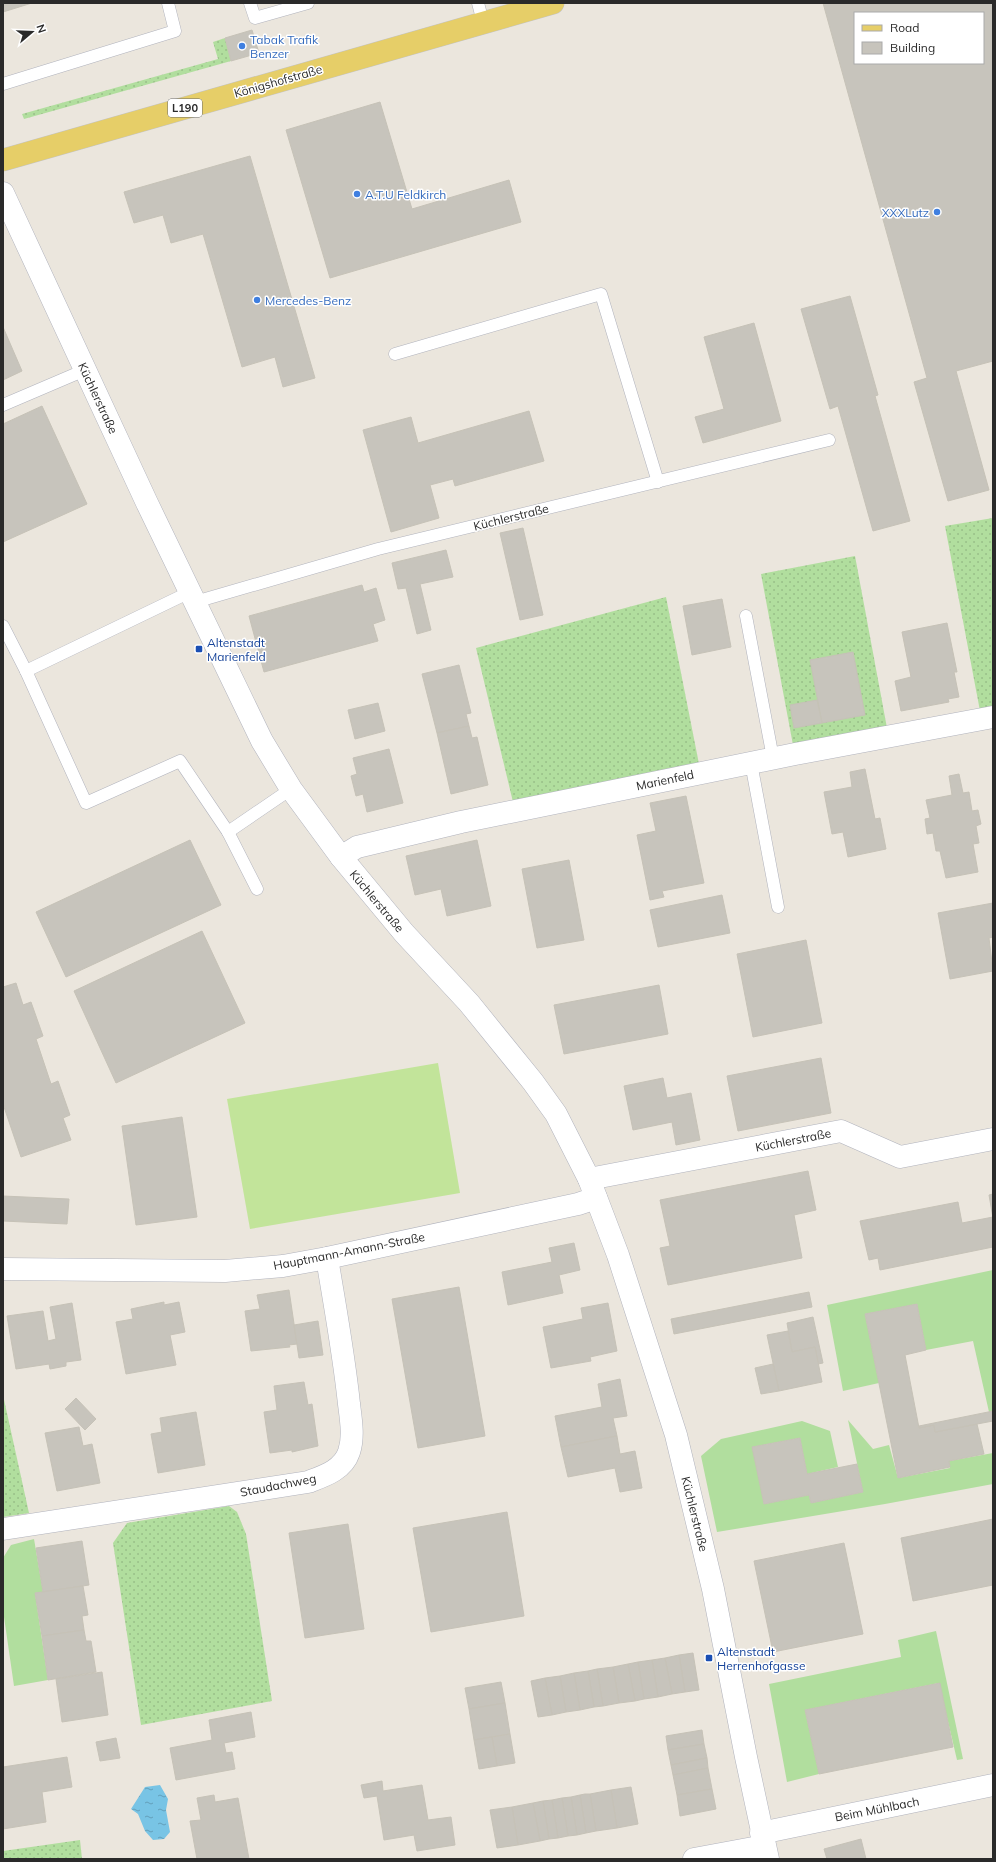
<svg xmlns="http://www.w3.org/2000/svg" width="996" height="1862" font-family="Mulish,sans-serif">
	<defs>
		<pattern id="grass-dots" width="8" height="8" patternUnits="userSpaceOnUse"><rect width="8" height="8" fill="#b1de9e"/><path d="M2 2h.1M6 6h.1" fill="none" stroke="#98bf88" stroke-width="1.8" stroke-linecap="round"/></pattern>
		<pattern id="water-ripples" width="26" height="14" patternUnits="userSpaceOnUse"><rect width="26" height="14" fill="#78c4e5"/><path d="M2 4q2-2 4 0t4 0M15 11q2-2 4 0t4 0" fill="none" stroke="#639fba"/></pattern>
	</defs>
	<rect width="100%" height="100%" fill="#ebe6dd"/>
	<g fill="url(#grass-dots)">
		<polygon points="225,38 231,61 24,119 22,114 218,59 213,42"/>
		<polygon points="993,518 993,708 980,711 945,526"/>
		<polygon points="855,556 887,728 793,745 761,574"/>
		<polygon points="666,597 699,764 513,802 476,648"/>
		<polygon points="3,1395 29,1513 3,1517"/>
		<polygon points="229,1506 237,1512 246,1534 272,1701 141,1725 113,1543 127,1523"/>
		<polygon points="80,1840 82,1859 3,1859 3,1851"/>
	</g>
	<g fill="#b1de9e">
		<polygon points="993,1270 993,1411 989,1412 973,1341 926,1350 917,1304 865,1314 879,1383 843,1391 827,1305"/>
		<polygon points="848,1420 873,1449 889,1445 898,1478 950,1468 949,1461 993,1453 993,1484 885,1504 717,1532 701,1456 721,1439 802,1421 830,1431 838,1467 807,1474 800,1438 753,1447 764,1504 809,1495 811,1503 863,1492"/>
		<polygon points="34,1539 43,1592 35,1593 48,1680 14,1686 3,1610 3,1558 11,1545"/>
		<polygon points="936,1631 963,1759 957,1760 939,1683 805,1710 819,1774 787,1782 769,1684 901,1657 898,1640"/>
	</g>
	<polygon fill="#c2e49a" points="438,1063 460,1193 250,1229 227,1099"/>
	<polygon fill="url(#water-ripples)" points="160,1785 168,1799 166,1810 170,1832 164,1839 153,1840 145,1831 138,1814 131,1809 145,1787"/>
	<g fill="#c7c4bc" stroke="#c6c2b7" fill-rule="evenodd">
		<polygon points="3,3 32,3 3,12"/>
		<path d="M 823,3 L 993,3 L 993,361 L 956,371 L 989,490 L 948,501 L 914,382 L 927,378 ZM 855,13 L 983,13 L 983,63 L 855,63 Z"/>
		<polygon points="252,30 259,53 231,61 225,38"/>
		<polygon points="380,102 412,209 509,180 521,222 330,278 286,130"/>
		<polygon points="250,156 315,378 283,387 275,357 242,367 203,234 171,243 163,215 134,223 124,192"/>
		<polygon points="850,296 878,395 875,396 910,521 873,531 838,406 830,409 801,309"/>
		<polygon points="754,323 781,421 703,443 695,417 724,409 704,337"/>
		<polygon points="3,327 22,371 3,380"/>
		<polygon points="42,406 87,504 3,542 3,424"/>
		<polygon points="529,411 544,461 455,486 453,479 430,485 439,518 391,532 363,430 411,417 418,443"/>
		<polygon points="523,528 543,615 520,620 500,533"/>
		<polygon points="446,550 453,577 420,584 431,630 417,634 406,588 398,589 392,563"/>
		<polygon points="362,585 364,592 376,588 385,620 373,624 378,641 264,672 249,616"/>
		<polygon points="722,599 731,647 692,655 683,606"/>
		<polygon points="947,623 957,672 954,672 959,697 948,699 949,702 901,711 895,681 911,677 902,632"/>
		<polygon points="853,652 865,715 822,723 810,660"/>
		<polygon points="459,665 471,713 466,714 469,726 437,733 422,674"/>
		<polygon points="817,700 822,723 794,728 790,705"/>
		<polygon points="378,703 385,731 355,739 348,710"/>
		<polygon points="469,726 472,738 477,737 488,785 451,794 437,733"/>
		<polygon points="389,749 403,803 367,812 363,794 356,796 351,776 357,774 353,758"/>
		<polygon points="865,769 875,819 880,818 886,849 848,857 843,832 832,834 824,792 852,787 850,772"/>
		<polygon points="959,774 963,793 969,792 972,811 978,810 981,824 976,826 979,843 973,844 978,872 946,878 940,851 936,851 933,833 927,834 925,819 930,818 926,800 952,795 949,776"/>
		<polygon points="686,796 704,883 662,891 664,897 650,900 637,835 656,831 650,803"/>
		<polygon points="190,840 221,905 66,977 36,912"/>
		<polygon points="477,840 491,906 447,916 441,889 415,895 406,856"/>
		<polygon points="569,860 584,940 537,948 522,869"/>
		<polygon points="722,895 730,933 658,947 650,910"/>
		<polygon points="993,903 993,937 989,938 993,971 950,979 938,913"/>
		<polygon points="202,931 245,1023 116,1083 74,991"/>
		<polygon points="806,940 822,1023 753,1037 737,954"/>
		<polygon points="16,983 23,1005 31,1002 43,1036 36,1039 51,1084 58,1081 70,1115 63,1118 71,1140 21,1157 3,1104 3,987"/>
		<polygon points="659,985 668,1034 564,1054 554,1005"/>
		<polygon points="821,1058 831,1113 738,1131 727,1076"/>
		<polygon points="663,1078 667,1098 691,1093 700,1140 676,1145 672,1122 633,1130 624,1086"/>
		<polygon points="182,1117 197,1217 136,1225 122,1126"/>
		<polygon points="808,1171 816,1210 794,1215 802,1258 668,1285 660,1248 670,1246 660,1200"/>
		<polygon points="993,1194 993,1218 989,1195"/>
		<polygon points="3,1196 69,1199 67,1224 3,1221"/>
		<polygon points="958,1202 962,1223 993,1217 993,1247 880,1270 878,1258 869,1260 860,1221"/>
		<polygon points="574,1243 580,1270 559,1275 563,1293 508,1305 502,1272 552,1262 549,1248"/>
		<polygon points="459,1287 485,1436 418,1448 392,1299"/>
		<polygon points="289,1290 297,1344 289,1345 290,1347 251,1351 245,1311 260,1309 257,1295"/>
		<polygon points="809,1292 812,1307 674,1334 671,1319"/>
		<polygon points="164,1302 164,1305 179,1302 185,1332 170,1335 176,1365 126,1374 116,1322 133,1319 131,1309"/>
		<polygon points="72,1303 81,1360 66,1362 66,1366 50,1369 49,1364 16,1369 7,1316 43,1311 48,1341 56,1339 50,1307"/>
		<polygon points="608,1303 617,1351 590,1357 591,1361 551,1368 543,1327 583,1319 581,1308"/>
		<polygon points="917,1304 926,1350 905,1355 919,1428 934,1425 935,1432 977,1424 984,1454 949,1461 950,1467 898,1478 865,1314"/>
		<polygon points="813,1317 823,1363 818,1364 815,1347 792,1352 787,1323"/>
		<polygon points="318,1321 323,1355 299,1358 294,1325"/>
		<polygon points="788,1331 792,1352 815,1347 822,1382 779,1391 767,1335"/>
		<polygon points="773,1364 779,1391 761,1394 755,1368"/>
		<polygon points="620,1379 627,1416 613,1418 617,1436 561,1447 555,1416 602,1407 598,1384"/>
		<polygon points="304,1382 308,1405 312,1404 318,1446 292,1452 292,1450 270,1453 264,1412 277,1410 274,1386"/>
		<polygon points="76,1398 96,1419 85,1430 65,1409"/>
		<polygon points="993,1411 993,1421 935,1432 934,1425 919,1428 919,1426"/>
		<polygon points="196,1412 205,1465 158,1473 151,1434 162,1432 160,1418"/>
		<polygon points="79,1427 83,1446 92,1444 100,1483 57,1491 45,1433"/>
		<polygon points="617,1436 620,1454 635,1451 642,1488 620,1492 615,1468 568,1477 561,1447"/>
		<polygon points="800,1438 807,1474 857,1464 863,1492 811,1503 809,1495 764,1504 752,1447"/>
		<polygon points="507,1512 524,1616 431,1632 413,1528"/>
		<polygon points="993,1519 993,1585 913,1601 901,1538"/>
		<polygon points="348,1524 364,1629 305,1638 289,1533"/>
		<polygon points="82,1541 89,1585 43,1592 36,1548"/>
		<polygon points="844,1543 863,1634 773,1652 754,1561"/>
		<polygon points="83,1586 88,1615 82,1616 84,1630 42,1636 35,1593"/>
		<polygon points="84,1630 86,1641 91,1641 96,1672 48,1680 42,1636"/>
		<polygon points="693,1653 699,1690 685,1692 679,1655"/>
		<polygon points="679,1655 685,1692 672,1694 665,1658"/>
		<polygon points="665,1658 672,1694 658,1697 652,1660"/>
		<polygon points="652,1660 658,1697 644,1699 638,1662"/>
		<polygon points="638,1662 644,1699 635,1701 628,1664"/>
		<polygon points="628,1664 635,1701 619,1703 613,1667"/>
		<polygon points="613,1667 619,1703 603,1706 597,1669"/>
		<polygon points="597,1669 603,1706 594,1707 588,1671"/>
		<polygon points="588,1671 594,1707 580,1710 574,1673"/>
		<polygon points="102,1672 108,1715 62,1722 56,1679"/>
		<polygon points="574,1673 580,1710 566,1712 560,1676"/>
		<polygon points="560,1676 566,1712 552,1715 545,1678"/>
		<polygon points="545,1678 552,1715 538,1717 531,1681"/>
		<polygon points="501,1682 505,1703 469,1709 465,1688"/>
		<polygon points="940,1683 953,1747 819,1774 805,1710"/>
		<polygon points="505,1703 510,1734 474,1740 469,1709"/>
		<polygon points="251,1712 255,1737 224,1743 226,1753 232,1752 235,1769 176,1780 170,1748 212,1740 209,1720"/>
		<polygon points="702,1730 704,1744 668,1750 666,1736"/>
		<polygon points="510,1734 515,1763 497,1766 492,1737"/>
		<polygon points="492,1737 497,1766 479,1769 474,1740"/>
		<polygon points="116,1738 120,1758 100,1761 96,1742"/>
		<polygon points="704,1744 707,1758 671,1765 668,1750"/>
		<polygon points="67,1757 72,1787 42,1792 46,1822 3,1829 3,1767"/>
		<polygon points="707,1758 708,1768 673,1775 671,1765"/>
		<polygon points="708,1768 712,1789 677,1795 673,1775"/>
		<polygon points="382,1781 383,1791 422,1785 428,1820 451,1817 455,1845 417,1851 414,1835 384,1840 377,1796 364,1798 361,1785"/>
		<polygon points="631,1787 638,1824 617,1828 611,1790"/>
		<polygon points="712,1789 716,1809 680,1816 677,1795"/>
		<polygon points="611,1790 617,1828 596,1831 590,1794"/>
		<polygon points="585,1794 590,1794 596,1831 586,1833 580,1795"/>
		<polygon points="214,1795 215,1802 238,1798 249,1859 197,1859 190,1821 201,1820 197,1798"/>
		<polygon points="580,1795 586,1833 577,1835 571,1797"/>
		<polygon points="571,1797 577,1835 568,1836 562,1798"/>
		<polygon points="562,1798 568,1836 558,1838 552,1800"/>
		<polygon points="552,1800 558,1838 549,1839 543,1801"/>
		<polygon points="543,1801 549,1839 540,1841 533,1803"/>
		<polygon points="533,1803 540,1841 518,1845 512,1807"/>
		<polygon points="512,1807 518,1845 497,1848 490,1810"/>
		<polygon points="861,1839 866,1859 827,1859 824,1849"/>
	</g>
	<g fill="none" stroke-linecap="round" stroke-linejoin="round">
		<defs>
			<g id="lane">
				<polyline points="250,3 255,18 308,3"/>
				<polyline points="478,3 483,22"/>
				<polyline points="3,84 175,31 168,3"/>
				<polyline points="395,354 601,294 658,482"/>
				<polyline points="3,405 85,370"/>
				<polyline points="190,592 26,671 86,803 180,761 228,832 257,889"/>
				<polyline points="195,602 378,549 829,440"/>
				<polyline points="746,616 773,758"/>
				<polyline points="3,626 26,671"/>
				<polyline points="751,763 778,907"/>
				<polyline points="228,832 291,789"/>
			</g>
			<g id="street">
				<polyline points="3,193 147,503 262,741 291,789 341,857 404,933 469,1003 533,1082 556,1114 589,1179 618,1255 676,1435 713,1589 746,1757 768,1859"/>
				<polyline points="341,857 357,847 461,822 795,754 993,717"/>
				<polyline points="589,1179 841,1131 900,1157 993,1139"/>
				<polyline points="3,1269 225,1271 283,1266 327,1258 578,1204 596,1198"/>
				<path d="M 3,1529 L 308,1482 C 324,1476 343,1470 349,1452 C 354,1437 351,1420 349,1404 C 344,1355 335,1307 327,1258"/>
				<polyline points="761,1833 993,1785"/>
				<polyline points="694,1859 764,1846"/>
			</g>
			<polyline id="primary" points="3,160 553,3"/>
		</defs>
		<use href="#lane" stroke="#b1b3bd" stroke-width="13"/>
		<use href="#street" stroke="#b1b3bd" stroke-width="23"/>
		<use href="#primary" stroke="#c3c3c3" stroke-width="23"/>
		<use href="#lane" stroke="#fff" stroke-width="12"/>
		<use href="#street" stroke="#fff" stroke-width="22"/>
		<use href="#primary" stroke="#e6ce68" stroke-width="22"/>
	</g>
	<g fill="#3f7fe0" stroke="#fff" stroke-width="1.5">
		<circle cx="242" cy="46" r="4"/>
		<circle cx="357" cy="194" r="4"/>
		<circle cx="937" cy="212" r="4"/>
		<circle cx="257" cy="300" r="4"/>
	</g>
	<g fill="#1a4fb4" stroke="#fff" stroke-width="1.5">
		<rect x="195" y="645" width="8" height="8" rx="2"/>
		<rect x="705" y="1654" width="8" height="8" rx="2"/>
	</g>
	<g text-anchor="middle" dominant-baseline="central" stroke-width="3" stroke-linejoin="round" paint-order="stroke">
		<rect fill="#fff" stroke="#6a6a6a" stroke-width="1" x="168" y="99" width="34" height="18" rx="3"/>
		<g font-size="11" font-weight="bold" fill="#2a2a2a">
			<text x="185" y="108">L190</text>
		</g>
		<g font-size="12" fill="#366cbe" stroke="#fff" text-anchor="start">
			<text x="250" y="39">Tabak Trafik<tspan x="250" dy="14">Benzer</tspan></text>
			<text x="365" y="194">A.T.U Feldkirch</text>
			<text x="929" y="212" text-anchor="end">XXXLutz</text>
			<text x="265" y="300">Mercedes-Benz</text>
		</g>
		<g font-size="12" fill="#2a2a2a" stroke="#fff">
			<text transform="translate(278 81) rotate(-16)">Königshofstraße</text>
			<text transform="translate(98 398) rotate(65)">Küchlerstraße</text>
			<text transform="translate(511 517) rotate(-14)">Küchlerstraße</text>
			<text transform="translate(665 780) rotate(-12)">Marienfeld</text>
			<text transform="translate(377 901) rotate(50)">Küchlerstraße</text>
			<text transform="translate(793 1140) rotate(-11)">Küchlerstraße</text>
			<text transform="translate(349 1251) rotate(-11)">Hauptmann-Amann-Straße</text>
			<text transform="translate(278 1485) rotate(-11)">Staudachweg</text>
			<text transform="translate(695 1514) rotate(76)">Küchlerstraße</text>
			<text transform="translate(877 1809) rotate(-11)">Beim Mühlbach</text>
		</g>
		<g font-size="12" fill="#164399" stroke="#fff" text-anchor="start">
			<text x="207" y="642">Altenstadt<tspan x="207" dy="14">Marienfeld</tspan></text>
			<text x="717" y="1651">Altenstadt<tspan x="717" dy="14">Herrenhofgasse</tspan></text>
		</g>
	</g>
	<rect width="996" height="1862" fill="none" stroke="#2a2a2a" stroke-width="8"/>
	<rect x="854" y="12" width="130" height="52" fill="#ffffff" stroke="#aaaaaa"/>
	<rect x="862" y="25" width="20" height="6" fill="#e6ce68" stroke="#aaaaaa"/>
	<text x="890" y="32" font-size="12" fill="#2a2a2a">Road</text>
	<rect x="862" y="42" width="20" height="12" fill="#c7c4bc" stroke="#aaaaaa"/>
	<text x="890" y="52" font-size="12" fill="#2a2a2a">Building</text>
	<g transform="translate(32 32) rotate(71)" stroke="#ffffff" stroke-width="3" paint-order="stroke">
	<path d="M0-3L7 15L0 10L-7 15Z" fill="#2a2a2a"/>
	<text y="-6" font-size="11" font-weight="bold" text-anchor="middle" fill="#2a2a2a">N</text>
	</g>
</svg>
